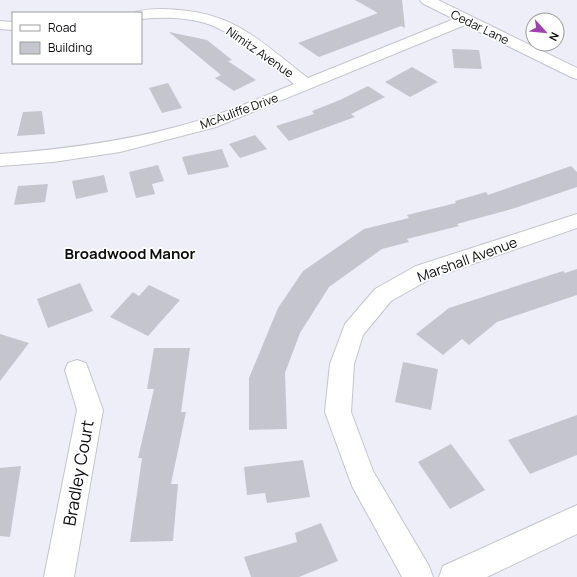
<svg xmlns="http://www.w3.org/2000/svg" width="577" height="577" font-family="Manrope,sans-serif">
	<rect width="100%" height="100%" fill="#edeef7"/>
	<g fill="#c5c5ce">
		<polygon points="355,0 402,0 405,28 401,26 319,57 298,43 378,13"/>
		<polygon points="169,32 207,40 232,60 228,61 256,80 234,91 215,78 221,75"/>
		<polygon points="452,49 479,50 482,69 454,68"/>
		<polygon points="412,67 438,82 410,97 385,82"/>
		<polygon points="168,83 182,108 162,113 149,88"/>
		<polygon points="368,86 385,97 351,114 355,117 289,141 276,126 314,114 312,111 340,100"/>
		<polygon points="42,111 45,134 17,136 23,112"/>
		<polygon points="255,135 267,149 240,158 229,144"/>
		<polygon points="222,149 229,167 188,175 182,157"/>
		<polygon points="158,165 164,181 152,184 155,194 136,198 129,172"/>
		<polygon points="571,166 577,172 577,187 515,208 457,224 459,226 407,239 409,242 382,249 329,287 300,333 285,373 287,429 249,430 249,378 278,308 303,271 364,229 409,218 407,215 456,203 455,201 486,192 488,195"/>
		<polygon points="104,175 108,192 76,199 72,181"/>
		<polygon points="48,184 45,202 14,205 18,186"/>
		<polygon points="577,269 577,295 497,322 469,345 462,339 443,355 416,334 449,308 563,271 565,273"/>
		<polygon points="80,283 93,311 48,328 37,299"/>
		<polygon points="149,285 180,300 148,336 110,317 133,292 139,296"/>
		<polygon points="0,334 29,343 0,381"/>
		<polygon points="154,348 190,348 181,412 186,412 171,484 178,484 173,541 130,542 142,458 138,458 154,389 147,389"/>
		<polygon points="403,362 438,369 431,410 395,402"/>
		<polygon points="577,415 577,455 530,474 508,440"/>
		<polygon points="451,444 485,490 450,509 418,462"/>
		<polygon points="303,460 310,497 267,503 265,493 247,495 244,467"/>
		<polygon points="21,466 10,537 0,536 0,468"/>
		<polygon points="321,523 338,561 299,577 251,577 244,557 297,542 295,533"/>
	</g>
	<g fill="none" stroke-linecap="round" stroke-linejoin="round">
		<defs>
			<g id="street">
				<path d="M 420,0 L 438,0 L 577,68 L 577,79 L 571,77 L 465,25 L 216,127 L 120,152 L 53,162 L 0,166 L 0,154 C 69,149 137,140 204,119 C 234,110 264,96 294,84 C 268,63 237,33 205,23 C 185,17 162,17 141,19 L 141,13 L 135,13 L 136,12 C 150,8 165,9 179,10 C 191,11 204,13 215,17 C 249,27 281,58 308,78 L 454,19 L 422,3 Z"/>
				<polygon points="0,21 13,22 13,30 0,29"/>
				<polygon points="577,214 577,228 432,278 391,301 363,335 354,364 351,412 373,471 429,566 433,577 402,577 352,486 325,412 330,364 345,324 375,289 416,266"/>
				<polygon points="77,360 86,363 103,410 74,577 44,577 77,410 65,370 68,363"/>
				<polygon points="577,505 577,534 487,577 439,577 443,566"/>
			</g>
		</defs>
		<use href="#street" stroke="#c4c4cd" stroke-width="2"/>
		<use href="#street" fill="#fff" fill-rule="evenodd"/>
	</g>
	<g text-anchor="middle" dominant-baseline="central" stroke-width="3.5" stroke-linejoin="round" paint-order="stroke">
		<g font-size="12" fill="#0b0b0e" stroke="#fff">
			<text transform="translate(480 27) rotate(26)">Cedar Lane</text>
			<text transform="translate(260 52) rotate(35)">Nimitz Avenue</text>
			<text transform="translate(239 111) rotate(-20)">McAuliffe Drive</text>
		</g>
		<g font-size="14" fill="#0b0b0e" stroke="#fff">
			<text transform="translate(467 259) rotate(-20)">Marshall Avenue</text>
		</g>
		<g font-size="15" font-weight="bold" fill="#0b0b0e" stroke="#fff">
			<text x="130" y="253">Broadwood Manor</text>
		</g>
		<g font-size="17" fill="#0b0b0e" stroke="#fff">
			<text transform="translate(78 473) rotate(-80)">Bradley Court</text>
		</g>
	</g>
	<rect x="12" y="12" width="130" height="52" fill="#ffffff" stroke="#9d9d9f"/>
	<rect x="20" y="25" width="20" height="6" fill="#ffffff" stroke="#9d9d9f"/>
	<text x="48" y="32" font-size="12" fill="#0b0b0e">Road</text>
	<rect x="20" y="42" width="20" height="12" fill="#c5c5ce" stroke="#9d9d9f"/>
	<text x="48" y="52" font-size="12" fill="#0b0b0e">Building</text>
	<g transform="translate(545 32) rotate(117)"><circle r="19" fill="#ffffff" stroke="#9d9d9f"/>
	<path d="M0-3L7 15L0 10L-7 15Z" fill="#9f41aa"/>
	<text y="-6" font-size="11" font-weight="bold" text-anchor="middle" fill="#0b0b0e">N</text>
	</g>
</svg>
